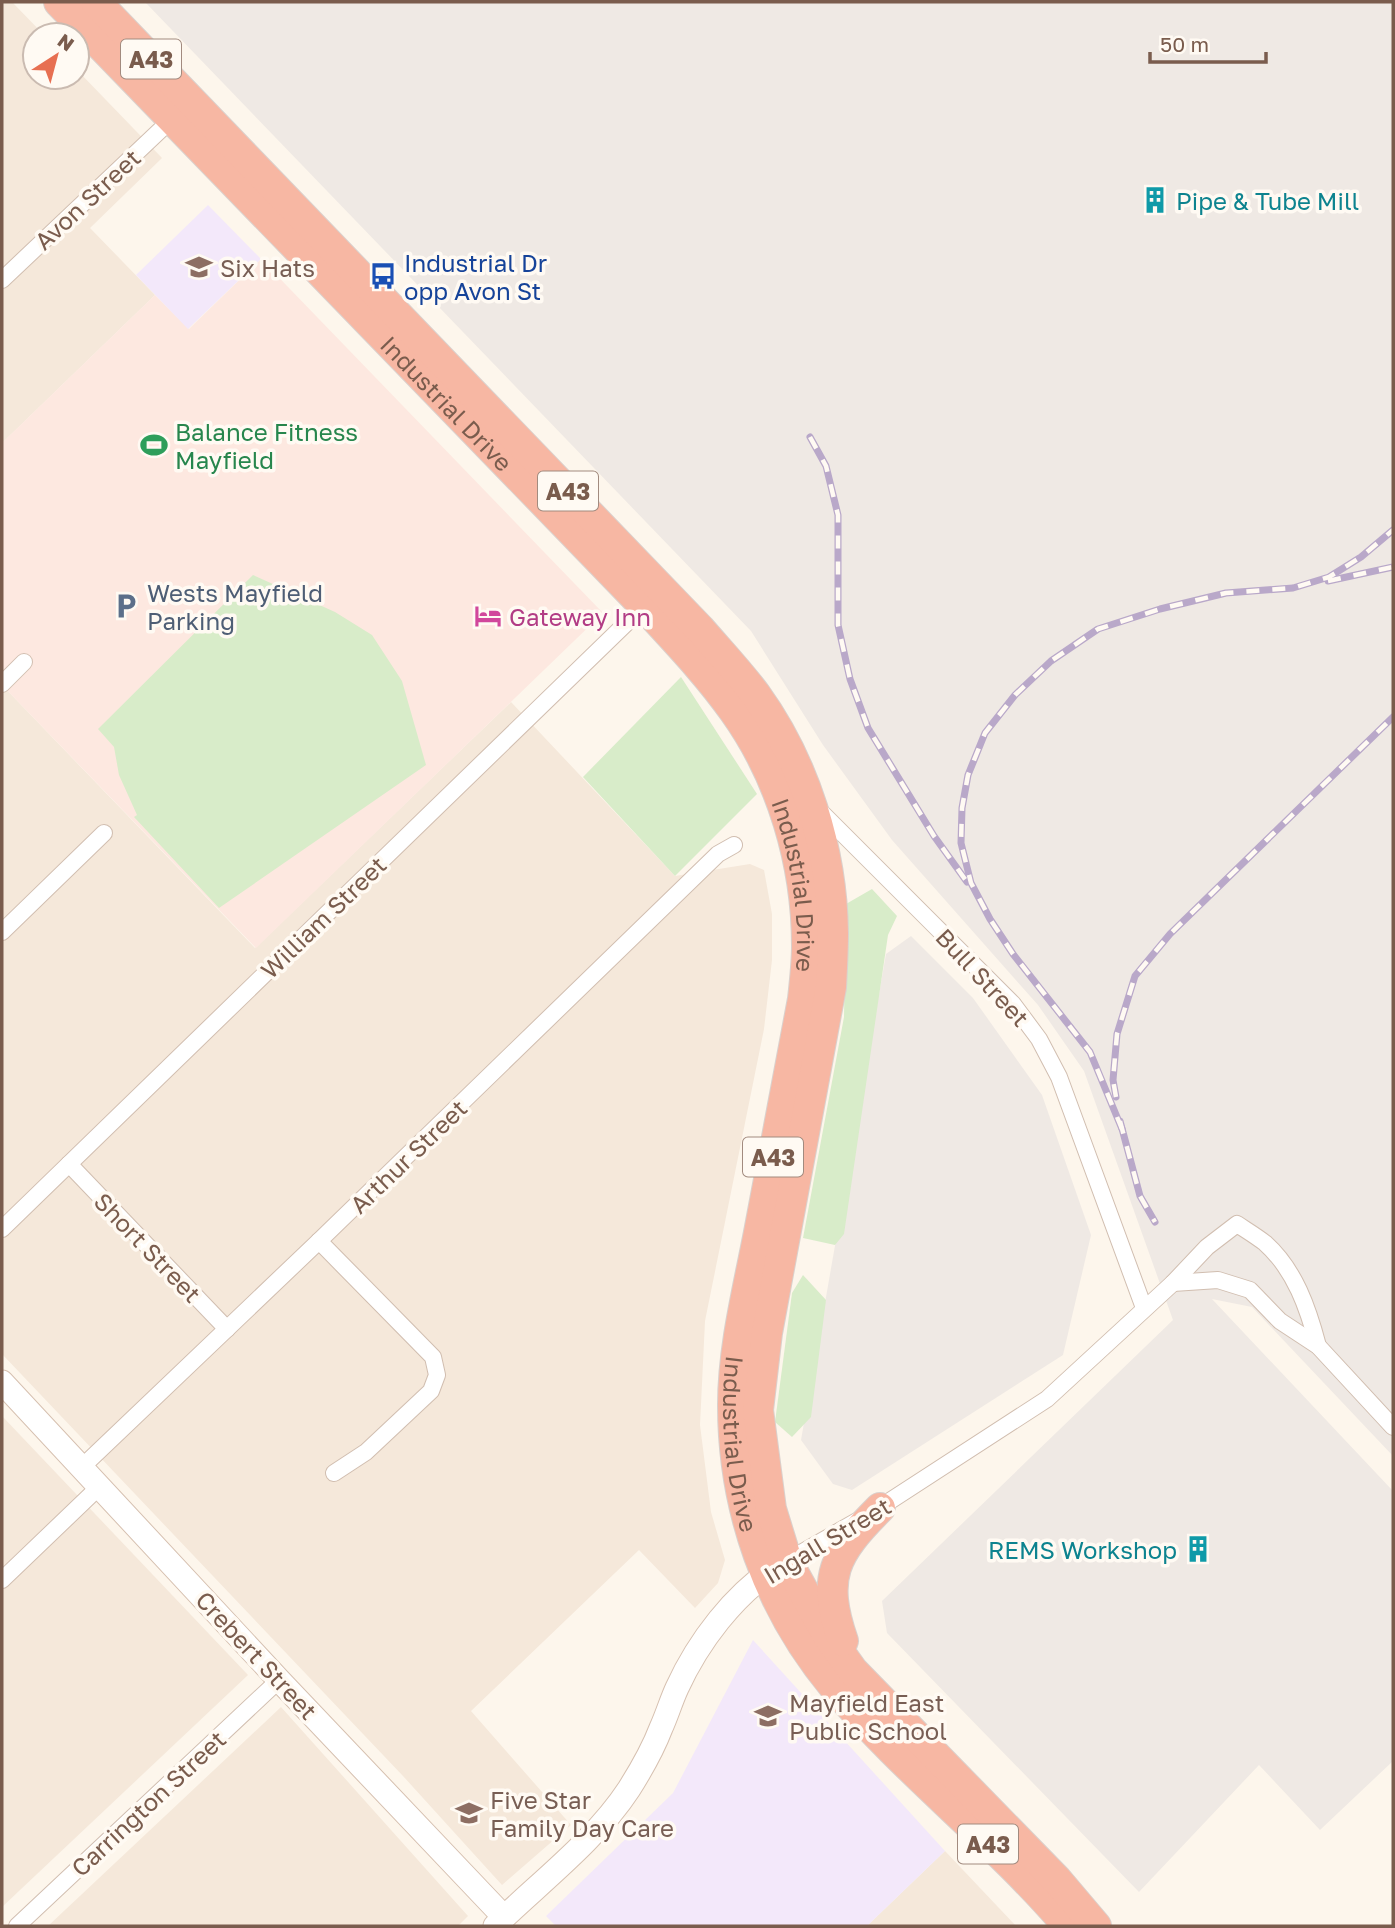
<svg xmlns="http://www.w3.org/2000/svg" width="1395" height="1928" font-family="'Golos Text',sans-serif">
	<rect width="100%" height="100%" fill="#fdf6ec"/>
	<g fill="#f5e8da">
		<polygon points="2,2 12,2 44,35 35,35 35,77 77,77 77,70 162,158 90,228 155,295 2,443"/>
		<polygon points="2,685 255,948 511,702 675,876 750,864 764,870 772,914 772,960 764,1029 705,1321 700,1425 711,1512 725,1560 718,1583 695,1608 639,1550 471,1711 571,1825 502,1885 403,1776 2,1354"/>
		<polygon points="2,1416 248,1675 2,1907"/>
		<polygon points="281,1707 468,1916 458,1926 48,1926"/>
		<polygon points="945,1851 1016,1926 867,1926"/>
	</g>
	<polygon fill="#fde8e0" points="261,259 603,613 256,948 2,685 2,443 155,295 189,329"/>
	<g fill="#efe9e4">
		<polygon points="145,2 1393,2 1393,1456 1252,1307 1212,1299 1393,1491 1393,1761 1320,1830 1259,1765 1139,1892 887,1633 882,1601 1173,1320 1084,1071 1038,1005 892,840 823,745 751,631"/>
		<polygon points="911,936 973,998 1042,1095 1091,1235 1063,1355 852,1490 833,1484 801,1440 886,954"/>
	</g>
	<g fill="#f3e8fa">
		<polygon points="208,205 261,259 188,329 136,275"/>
		<polygon points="753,1640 945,1851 867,1926 556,1926 546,1916 673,1793"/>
	</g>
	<g fill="#d8ecc9">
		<polygon points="253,575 335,612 372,635 402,681 426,765 219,908 134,817 137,815 119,775 114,747 98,729"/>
		<polygon points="681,677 757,794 675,876 583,777"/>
		<polygon points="872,889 897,916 888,935 844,1234 835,1245 803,1238 844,1017 846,904"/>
		<polygon points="803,1275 826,1300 811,1417 792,1437 775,1422 792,1293"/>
	</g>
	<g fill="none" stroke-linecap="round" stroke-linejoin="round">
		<defs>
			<g id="street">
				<polyline points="2,280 172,119"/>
				<polyline points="2,684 24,662"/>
				<polyline points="819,810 1013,1004 1039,1039 1059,1077 1144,1308"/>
				<polyline points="2,932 104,833"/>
				<polyline points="69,1164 227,1329"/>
				<polyline points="2,1229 644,606"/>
				<polyline points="319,1241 433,1357 437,1375 431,1391 366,1452 334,1473"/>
				<polyline points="1173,1283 1218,1280 1250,1290 1280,1321 1318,1346 1393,1427"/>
				<polyline points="81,1468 319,1241 718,854 734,845"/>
				<path d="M 876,1510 L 1047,1399 L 1173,1283 L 1207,1247 L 1237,1224 C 1246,1230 1256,1236 1265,1243 C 1295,1270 1308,1308 1318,1346"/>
				<polyline points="787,1561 857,1521"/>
				<polyline points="2,1580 99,1487"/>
				<polyline points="17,1926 279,1680"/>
			</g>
			<g id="secondary">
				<polyline points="2,1382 279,1680 504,1917"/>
				<path d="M 495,1926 C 539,1883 595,1841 629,1789 C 641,1770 653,1749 661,1728 C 667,1715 671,1701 677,1688 C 698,1642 734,1594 778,1566"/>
			</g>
			<g id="highway">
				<path id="s1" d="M 59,2 L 644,606 C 675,640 707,673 734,711 C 782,778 807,864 807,946 C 807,963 805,981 803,999 C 789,1073 775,1148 761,1222 C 750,1282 733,1344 733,1405 C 733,1509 768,1608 835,1688 C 906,1773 996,1841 1068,1926"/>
				<path d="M 96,2 L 700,629 C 719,651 739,672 756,695 C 805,763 832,850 833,933 C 833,951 832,969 831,987 L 767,1333 L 758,1410 L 771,1509 L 787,1561 L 828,1636 L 853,1671 L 1057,1880 L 1096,1926"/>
				<path d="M 843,1641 C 821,1577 834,1554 880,1508"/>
			</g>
		</defs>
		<use href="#street" stroke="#d1beb0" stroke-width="18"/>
		<use href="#secondary" stroke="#d6c0b0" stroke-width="25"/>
		<use href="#highway" stroke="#dad1cd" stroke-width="32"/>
		<use href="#street" stroke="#fff" stroke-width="16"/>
		<use href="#secondary" stroke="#fff" stroke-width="23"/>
		<use href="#highway" stroke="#f7b7a3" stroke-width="30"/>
		<defs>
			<g id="rail">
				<polyline points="810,437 826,466 838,515 838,625 850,679 868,728 934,836 967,882"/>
				<polyline points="1328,581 1393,567"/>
				<polyline points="1116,1097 1113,1080 1117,1034 1135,976 1170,934 1393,717"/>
				<polyline points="1120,1121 1140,1196 1155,1222"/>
				<polyline points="1122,1129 1090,1052 1013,954 990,919 971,883 961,843 962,808 968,775 985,733 1015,695 1051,661 1098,629 1160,609 1226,593 1293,588 1329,577 1361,557 1393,530"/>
			</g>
		</defs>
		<use href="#rail" stroke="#b9a8c9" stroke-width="7"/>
		<use href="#rail" stroke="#fffaf3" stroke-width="4.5" stroke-dasharray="13" stroke-linecap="butt"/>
	</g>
	<defs>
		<symbol id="building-bare" viewBox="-9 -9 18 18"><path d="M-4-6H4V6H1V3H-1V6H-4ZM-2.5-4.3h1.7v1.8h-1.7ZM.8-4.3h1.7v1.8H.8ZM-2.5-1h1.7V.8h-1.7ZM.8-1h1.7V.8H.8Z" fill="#0f9aa8" stroke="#fffaf3" stroke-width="2.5" paint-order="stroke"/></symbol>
		<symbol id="school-bare" viewBox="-9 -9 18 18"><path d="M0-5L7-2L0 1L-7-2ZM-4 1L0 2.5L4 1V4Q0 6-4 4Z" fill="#8d6e63" stroke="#fffaf3" stroke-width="2.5" paint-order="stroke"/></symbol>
		<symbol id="bus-bare" viewBox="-9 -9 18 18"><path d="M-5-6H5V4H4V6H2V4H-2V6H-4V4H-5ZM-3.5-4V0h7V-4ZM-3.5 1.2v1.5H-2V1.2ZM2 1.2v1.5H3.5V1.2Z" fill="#1a4fb4" stroke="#fffaf3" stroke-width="2.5" paint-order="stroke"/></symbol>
		<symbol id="stadium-bare" viewBox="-9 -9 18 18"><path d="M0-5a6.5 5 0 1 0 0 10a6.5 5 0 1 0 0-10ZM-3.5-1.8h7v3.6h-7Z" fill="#2e9e5b" stroke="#fffaf3" stroke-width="2.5" paint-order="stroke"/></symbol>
		<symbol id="parking-bare" viewBox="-9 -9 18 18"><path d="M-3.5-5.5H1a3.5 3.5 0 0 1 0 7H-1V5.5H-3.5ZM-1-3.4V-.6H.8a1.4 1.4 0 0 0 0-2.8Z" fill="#5c6f8a" stroke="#fffaf3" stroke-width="2.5" paint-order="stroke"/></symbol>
		<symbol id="hotel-bare" viewBox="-9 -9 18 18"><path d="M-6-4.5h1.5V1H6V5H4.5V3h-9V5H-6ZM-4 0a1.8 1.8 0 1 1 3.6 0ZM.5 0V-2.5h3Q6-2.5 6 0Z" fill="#d1479c" stroke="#fffaf3" stroke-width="2.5" paint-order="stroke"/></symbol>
	</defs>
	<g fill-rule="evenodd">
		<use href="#building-bare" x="1136" y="181" width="38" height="38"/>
		<use href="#school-bare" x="180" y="248" width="38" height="38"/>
		<use href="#bus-bare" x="364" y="257" width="38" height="38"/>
		<use href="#stadium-bare" x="135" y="426" width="38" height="38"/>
		<use href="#parking-bare" x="107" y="587" width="38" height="38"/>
		<use href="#hotel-bare" x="469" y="597" width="38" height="38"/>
		<use href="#building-bare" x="1179" y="1530" width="38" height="38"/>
		<use href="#school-bare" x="749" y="1697" width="38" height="38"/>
		<use href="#school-bare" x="450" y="1794" width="38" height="38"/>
	</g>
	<g text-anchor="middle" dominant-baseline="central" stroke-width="7" stroke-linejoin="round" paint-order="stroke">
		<g fill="#fffaf3" stroke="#a28b7f" stroke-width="2">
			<rect x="121" y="39.5" width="60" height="39" rx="5"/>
			<rect x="538" y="471.5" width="60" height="39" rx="5"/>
			<rect x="743" y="1137.5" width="60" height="39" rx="5"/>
			<rect x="958" y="1824.5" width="60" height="39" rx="5"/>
		</g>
		<g font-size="23" font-weight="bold" fill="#7a5c4d">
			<text x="151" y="59">A43</text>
			<text x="568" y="491">A43</text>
			<text x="773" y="1157">A43</text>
			<text x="988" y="1844">A43</text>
		</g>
		<g font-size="24" fill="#7a5c4d" stroke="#fffaf3">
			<text transform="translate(87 199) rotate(-43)">Avon Street</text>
			<text stroke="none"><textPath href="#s1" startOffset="558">Industrial Drive</textPath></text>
			<text stroke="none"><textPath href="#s1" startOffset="1167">Industrial Drive</textPath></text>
			<text transform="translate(323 917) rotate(-44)">William Street</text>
			<text transform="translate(983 977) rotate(47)">Bull Street</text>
			<text transform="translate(408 1156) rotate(-44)">Arthur Street</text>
			<text transform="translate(148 1247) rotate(46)">Short Street</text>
			<text stroke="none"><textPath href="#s1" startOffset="1734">Industrial Drive</textPath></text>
			<text transform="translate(827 1540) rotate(-31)">Ingall Street</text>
			<text transform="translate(257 1655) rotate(47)">Crebert Street</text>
			<text transform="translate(148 1803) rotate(-43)">Carrington Street</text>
		</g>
		<g font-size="24" fill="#0d838f" stroke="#fffaf3" text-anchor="start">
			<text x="1176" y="200">Pipe &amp; Tube Mill</text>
			<text x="1177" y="1549" text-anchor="end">REMS Workshop</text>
		</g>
		<g font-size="24" fill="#164399" stroke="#fffaf3" text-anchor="start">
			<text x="404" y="262">Industrial Dr<tspan x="404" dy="28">opp Avon St</tspan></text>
		</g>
		<g font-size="24" fill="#785e54" stroke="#fffaf3" text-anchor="start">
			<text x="220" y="267">Six Hats</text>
			<text x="789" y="1702">Mayfield East<tspan x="789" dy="28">Public School</tspan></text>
			<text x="490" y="1799">Five Star<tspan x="490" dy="28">Family Day Care</tspan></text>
		</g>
		<g font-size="24" fill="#27864d" stroke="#fffaf3" text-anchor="start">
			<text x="175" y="431">Balance Fitness<tspan x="175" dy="28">Mayfield</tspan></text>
		</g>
		<g font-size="24" fill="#4e5e75" stroke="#fffaf3" text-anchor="start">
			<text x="147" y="592">Wests Mayfield<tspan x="147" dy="28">Parking</tspan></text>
		</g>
		<g font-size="24" fill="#b23c85" stroke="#fffaf3" text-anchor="start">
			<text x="509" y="616">Gateway Inn</text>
		</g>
	</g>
	<rect width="1395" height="1928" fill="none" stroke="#7a5c4d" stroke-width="7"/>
	<g transform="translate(56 56) rotate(36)"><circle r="33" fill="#fffaf3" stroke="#cabbb1" stroke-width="2"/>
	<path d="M0-5L12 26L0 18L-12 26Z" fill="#e76f51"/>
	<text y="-10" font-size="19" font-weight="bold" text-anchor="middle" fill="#7a5c4d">N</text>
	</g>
	<path d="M1150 52v10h116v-10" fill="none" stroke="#7a5c4d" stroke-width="3.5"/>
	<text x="1160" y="52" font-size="21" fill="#7a5c4d" stroke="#fffaf3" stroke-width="5" paint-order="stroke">50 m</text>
</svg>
